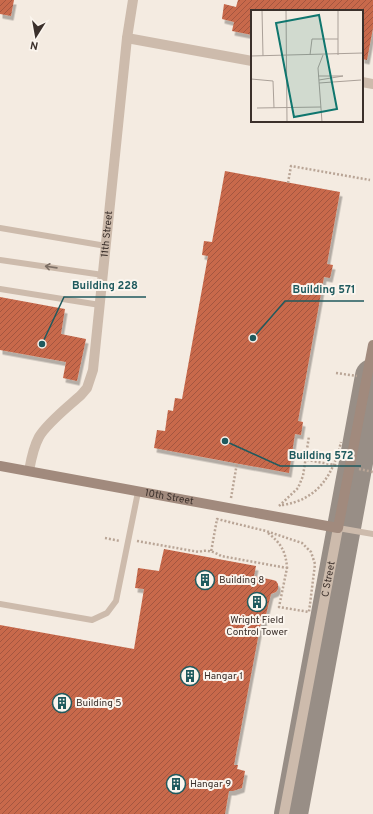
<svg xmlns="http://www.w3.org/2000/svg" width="373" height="814" font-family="Overpass,sans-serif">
	<defs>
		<pattern id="building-hatch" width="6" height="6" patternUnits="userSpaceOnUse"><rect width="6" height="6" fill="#c8694b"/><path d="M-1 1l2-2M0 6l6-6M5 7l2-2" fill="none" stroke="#a4573f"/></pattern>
		<filter id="shadow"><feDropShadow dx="2.5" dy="4.5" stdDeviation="0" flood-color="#0004"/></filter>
	</defs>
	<rect width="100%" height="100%" fill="#f4ebe1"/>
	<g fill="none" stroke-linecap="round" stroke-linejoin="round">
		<polyline stroke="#988e86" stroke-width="34" points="291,814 372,376"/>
	</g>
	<g fill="url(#building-hatch)" filter="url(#shadow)">
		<polygon points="0,0 14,0 11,16 0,14"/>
		<polygon points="238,0 373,0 373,28 367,60 362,59 362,11 252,11 252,35 232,31 234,22 222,19 224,4 236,7"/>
		<polygon points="225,171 340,192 327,264 333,265 330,278 324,277 298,421 303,422 301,435 295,434 289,473 154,448 157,430 165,431 168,410 173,411 175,398 182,399 208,256 202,255 204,241 212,242"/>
		<polygon points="0,297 65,309 61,334 86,339 77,381 63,378 66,362 0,350"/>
		<polygon points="164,549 256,566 254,576 273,580 276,581 278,584 278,589 276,592 271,594 264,623 261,622 234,765 238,765 237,769 245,771 242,788 233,791 229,791 225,814 0,814 0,625 134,649 144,589 135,588 138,568 159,571"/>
	</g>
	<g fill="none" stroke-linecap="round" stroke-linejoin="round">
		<g stroke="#b9a596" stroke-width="2.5" stroke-dasharray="2 2" stroke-linecap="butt">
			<polyline points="288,183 291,166 370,180"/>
			<polyline points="336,373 357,376"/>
			<polyline points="291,457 340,466"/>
			<polyline points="359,469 373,472"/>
			<polyline points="231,498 237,463"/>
			<path d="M 282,505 C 318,500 333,475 341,442"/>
			<polyline points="279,506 298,488 303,476 309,436"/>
			<path d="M 268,533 C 281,543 286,552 287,568"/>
			<polyline points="105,538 120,541"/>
			<path d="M 137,541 L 199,552 C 207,549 215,552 221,556 L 287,568 L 279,607 L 309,612 L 315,564 L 311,552 L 302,543 L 266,531 L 217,519 L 211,552"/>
		</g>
		<g stroke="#cdbbac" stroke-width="6">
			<polyline points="0,228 106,246"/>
			<polyline points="0,260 103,275"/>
			<polyline points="0,289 100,305"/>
			<polyline points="338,528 373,534"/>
			<polyline points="0,604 92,620 107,613 116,601 138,492"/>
		</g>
		<g stroke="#cdbbac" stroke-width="10">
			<polyline points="127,38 252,61"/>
			<polyline points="362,82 373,84"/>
			<path id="s1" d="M 29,471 C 31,460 33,448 39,437 C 47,423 69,406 81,395 L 87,388 L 93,370 L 127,38 L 133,0"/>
			<path id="s2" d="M 284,814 L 338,528"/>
		</g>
		<path stroke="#a18a7d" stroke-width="10" id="s3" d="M 0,466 L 338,528 L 373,345"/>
	</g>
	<defs><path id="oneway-shaft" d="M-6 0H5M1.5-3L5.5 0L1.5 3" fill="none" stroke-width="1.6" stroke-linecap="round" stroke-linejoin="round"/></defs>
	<use stroke="#7d6f65" href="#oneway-shaft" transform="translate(51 267) rotate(-172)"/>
	<defs>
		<symbol id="building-ring" viewBox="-11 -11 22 22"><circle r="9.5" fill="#fbf5ee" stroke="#1f5a5e" stroke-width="1.5"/><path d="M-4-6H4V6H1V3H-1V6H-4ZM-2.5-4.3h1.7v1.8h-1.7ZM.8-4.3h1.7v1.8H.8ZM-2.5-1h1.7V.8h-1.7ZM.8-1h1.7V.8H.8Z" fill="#1f5a5e"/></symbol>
	</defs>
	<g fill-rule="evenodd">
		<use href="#building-ring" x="194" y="569" width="22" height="22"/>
		<use href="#building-ring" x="246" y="591" width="22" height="22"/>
		<use href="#building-ring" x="179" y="665" width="22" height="22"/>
		<use href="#building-ring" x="51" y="692" width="22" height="22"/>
		<use href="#building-ring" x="165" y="773" width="22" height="22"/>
	</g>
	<g text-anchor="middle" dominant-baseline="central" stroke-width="4" stroke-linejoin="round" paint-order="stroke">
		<g font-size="10" fill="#3b302b" stroke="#fbf5ee">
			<text stroke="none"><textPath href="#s1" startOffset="260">11th Street</textPath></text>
			<text stroke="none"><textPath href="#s3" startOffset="172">10th Street</textPath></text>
			<text stroke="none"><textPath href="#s2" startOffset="239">C Street</textPath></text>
		</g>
		<g font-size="10" fill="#3b302b" stroke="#fbf5ee" text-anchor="start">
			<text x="219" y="580">Building 8</text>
			<text x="257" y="620" text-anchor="middle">Wright Field<tspan x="257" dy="12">Control Tower</tspan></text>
			<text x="204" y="676">Hangar 1</text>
			<text x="76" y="703">Building 5</text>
			<text x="190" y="784">Hangar 9</text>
		</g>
	</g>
	<g transform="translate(251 10)">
		<rect width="112" height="112" fill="#f4ebe1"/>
		<path fill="none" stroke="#aaa098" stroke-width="1" d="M 11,0 L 12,46M 35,0 L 36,112M 87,0 L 87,45M 59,45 L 61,29 L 87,29M 0,46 L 112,43M 67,66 L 92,66 L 68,70M 0,69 L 22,71 L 23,98M 68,73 L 110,70M 6,98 L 70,97M 71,112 L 67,58 L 72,45"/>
		<path fill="#0f766e" fill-opacity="0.15" stroke="#0f766e" stroke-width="2" d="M 68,5 L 86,99 L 43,107 L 25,13 Z"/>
		<rect width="112" height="112" fill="none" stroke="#3b302b" stroke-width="2"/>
	</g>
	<path fill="none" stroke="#1f5a5e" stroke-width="1.5" d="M42 344L64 297H146M253 338L285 301H364M225 441L280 466H361"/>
	<g fill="#1f5a5e" stroke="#fbf5ee" stroke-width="1.5">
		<circle cx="42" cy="344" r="4"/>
		<circle cx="253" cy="338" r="4"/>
		<circle cx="225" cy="441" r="4"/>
	</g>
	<g font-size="11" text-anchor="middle" font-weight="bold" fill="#1f5a5e" stroke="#fbf5ee" stroke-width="4" stroke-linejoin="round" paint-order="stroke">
		<text x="105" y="289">Building 228</text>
		<text x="324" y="293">Building 571</text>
		<text x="321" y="459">Building 572</text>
	</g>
	<g transform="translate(36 36) rotate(191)" stroke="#fbf5ee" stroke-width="3" paint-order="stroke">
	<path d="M0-3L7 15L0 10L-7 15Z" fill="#3b302b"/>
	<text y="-6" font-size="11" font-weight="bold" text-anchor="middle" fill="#3b302b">N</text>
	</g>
</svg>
